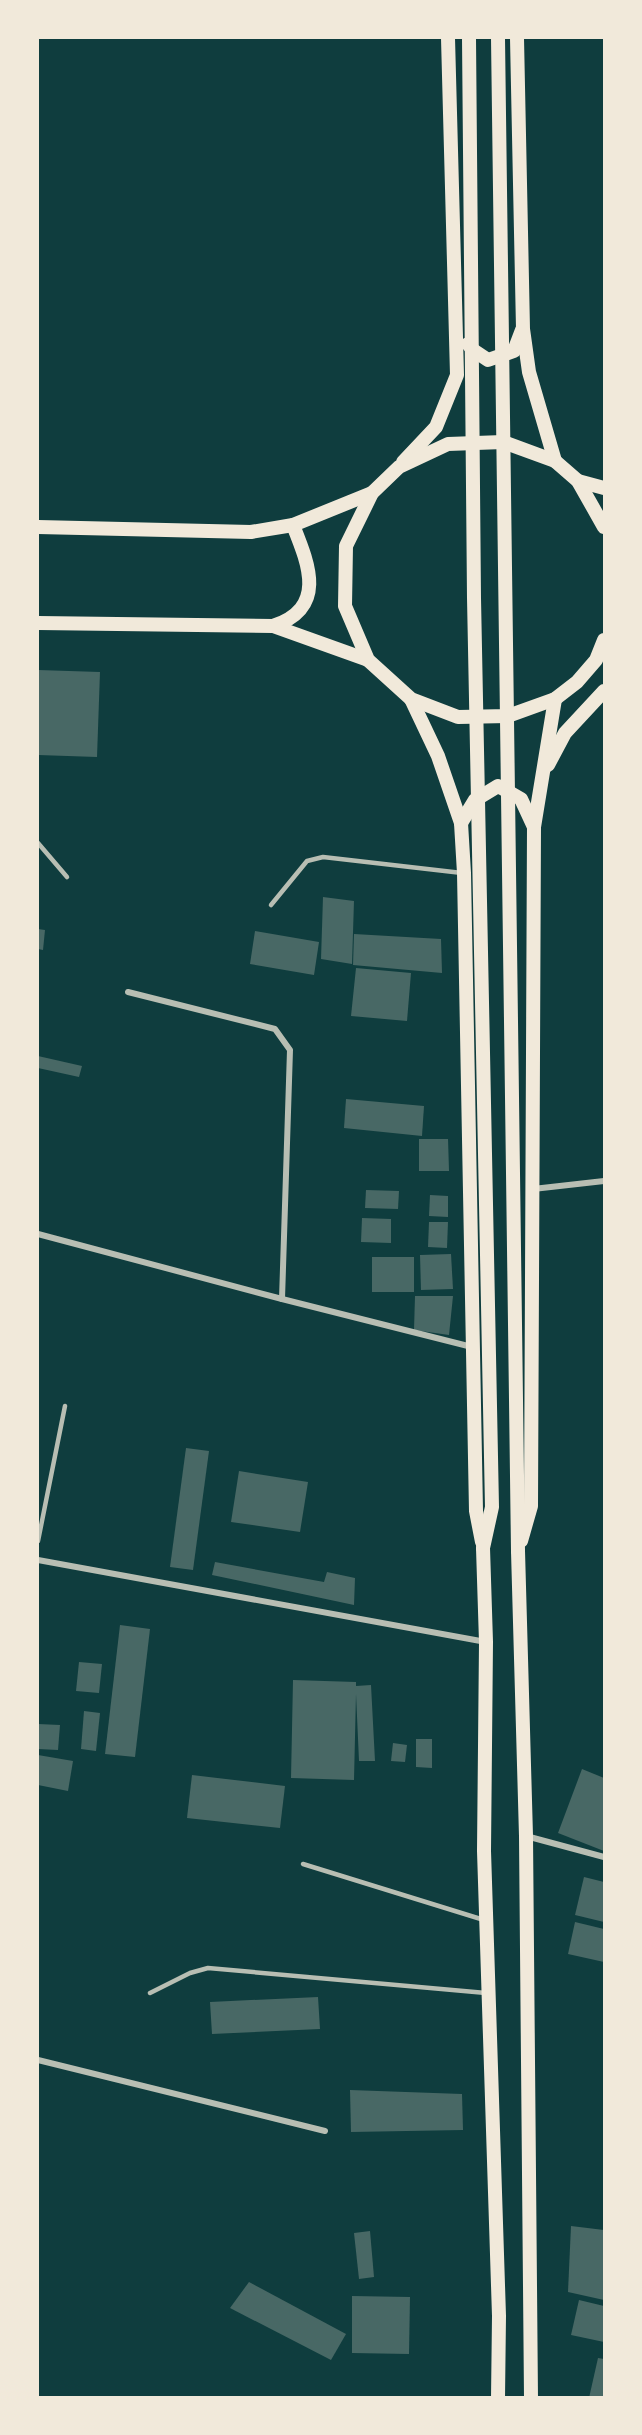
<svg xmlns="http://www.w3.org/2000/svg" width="642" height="2435" font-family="Lato,sans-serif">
	<rect width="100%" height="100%" fill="#0f3d3e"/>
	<g fill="#486865">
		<polygon points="38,670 100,672 97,757 38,755"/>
		<polygon points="323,897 354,901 352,964 321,959"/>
		<polygon points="38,929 45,930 43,950 38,949"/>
		<polygon points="255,931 319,942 314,975 250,964"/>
		<polygon points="354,934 441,939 442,973 353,965"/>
		<polygon points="356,968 411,973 407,1021 351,1016"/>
		<polygon points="38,1056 82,1066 79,1077 38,1068"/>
		<polygon points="346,1099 424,1106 422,1136 344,1128"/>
		<polygon points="419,1139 448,1139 449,1171 419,1171"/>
		<polygon points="366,1190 399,1191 398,1209 365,1208"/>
		<polygon points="430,1195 448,1196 448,1217 429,1216"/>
		<polygon points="362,1218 391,1219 391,1243 361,1242"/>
		<polygon points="429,1222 448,1222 447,1248 428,1247"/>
		<polygon points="451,1254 453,1289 421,1290 420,1255"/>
		<rect x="372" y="1257" width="42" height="35"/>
		<polygon points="415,1296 453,1296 449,1335 414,1330"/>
		<polygon points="186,1448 209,1451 193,1570 170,1567"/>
		<polygon points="239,1471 308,1482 300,1532 231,1522"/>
		<polygon points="215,1562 324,1582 327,1572 355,1578 354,1605 212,1575"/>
		<polygon points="120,1625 150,1629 135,1757 105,1754"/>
		<polygon points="79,1662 102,1664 99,1693 76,1691"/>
		<polygon points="293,1680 356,1682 356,1686 371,1685 375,1761 359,1761 356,1694 354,1780 291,1778"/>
		<polygon points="84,1711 100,1713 96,1751 81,1749"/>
		<polygon points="38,1724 60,1725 58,1750 38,1749"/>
		<polygon points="416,1739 432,1739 432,1768 416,1767"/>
		<polygon points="393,1743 407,1745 405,1762 391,1761"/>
		<polygon points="38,1755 73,1761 68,1791 38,1785"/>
		<polygon points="582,1769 604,1778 604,1851 558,1833"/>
		<polygon points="192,1775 285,1786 280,1828 187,1818"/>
		<polygon points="584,1877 604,1882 604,1922 575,1915"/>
		<polygon points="575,1922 604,1929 604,1962 568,1954"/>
		<polygon points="318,1997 320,2029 212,2034 210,2002"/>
		<polygon points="350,2090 462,2094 463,2130 351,2132"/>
		<polygon points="571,2226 604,2230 604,2300 568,2292"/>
		<polygon points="370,2231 374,2277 359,2279 354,2233"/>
		<polygon points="249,2282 346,2334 331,2360 230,2308"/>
		<polygon points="352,2296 410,2297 409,2354 352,2353"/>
		<polygon points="579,2300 604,2306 604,2342 571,2335"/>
		<polygon points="598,2358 604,2359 604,2398 589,2398"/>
	</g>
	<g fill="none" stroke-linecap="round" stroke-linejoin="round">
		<g stroke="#b8beb3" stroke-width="4.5">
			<polyline points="38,843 67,877"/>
			<polyline points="271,905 307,861 323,857 462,873"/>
			<polyline points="38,1541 65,1406"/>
			<polyline points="303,1864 484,1920"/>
			<polyline points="150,1993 190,1973 208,1968 486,1993"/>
		</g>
		<g stroke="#b8beb3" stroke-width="6">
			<polyline points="128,992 275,1029 290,1050 282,1299"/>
			<polyline points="533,1189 604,1181"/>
			<polyline points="38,1234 282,1299 472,1347"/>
			<polyline points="38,1560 486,1642"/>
			<polyline points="526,1836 604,1857"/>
			<polyline points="38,2060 325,2131"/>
		</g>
		<g stroke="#f1e9da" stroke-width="14">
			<polyline points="483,1548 486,1642 484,1851 499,2316 498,2398"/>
			<polyline points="518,1551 526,1836 531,2398"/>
		</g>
		<g stroke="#f1e9da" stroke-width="14">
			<polyline points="469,38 474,598 492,1507 483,1548"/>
			<polyline points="498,38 518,1551"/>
			<polyline points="517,38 523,329 529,372 555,461"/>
			<polyline points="468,344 473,350 488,360 514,351 522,330"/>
			<polyline points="403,462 436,427 457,375 448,38"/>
			<polyline points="578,481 604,488"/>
			<polyline points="38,527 251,532 293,525 372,493"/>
			<polyline points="604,527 578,481 555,461 503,442 448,444 399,467 372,493 346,546 345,606 368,660 411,699 458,717 508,716 555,699 577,682 596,660 604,640"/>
			<polyline points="38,623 273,626 368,660"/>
			<path d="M 273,626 C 327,608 309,565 293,525"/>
			<polyline points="411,699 438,756 461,823 464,873 476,1511 482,1542"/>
			<polyline points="548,765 565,733 604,691"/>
			<polyline points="461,823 475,800 498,786 521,799 534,827"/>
			<polyline points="521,1541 531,1506 534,827 555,699"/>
		</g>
	</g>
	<rect width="642" height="2435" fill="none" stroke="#f1e9da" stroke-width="78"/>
</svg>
